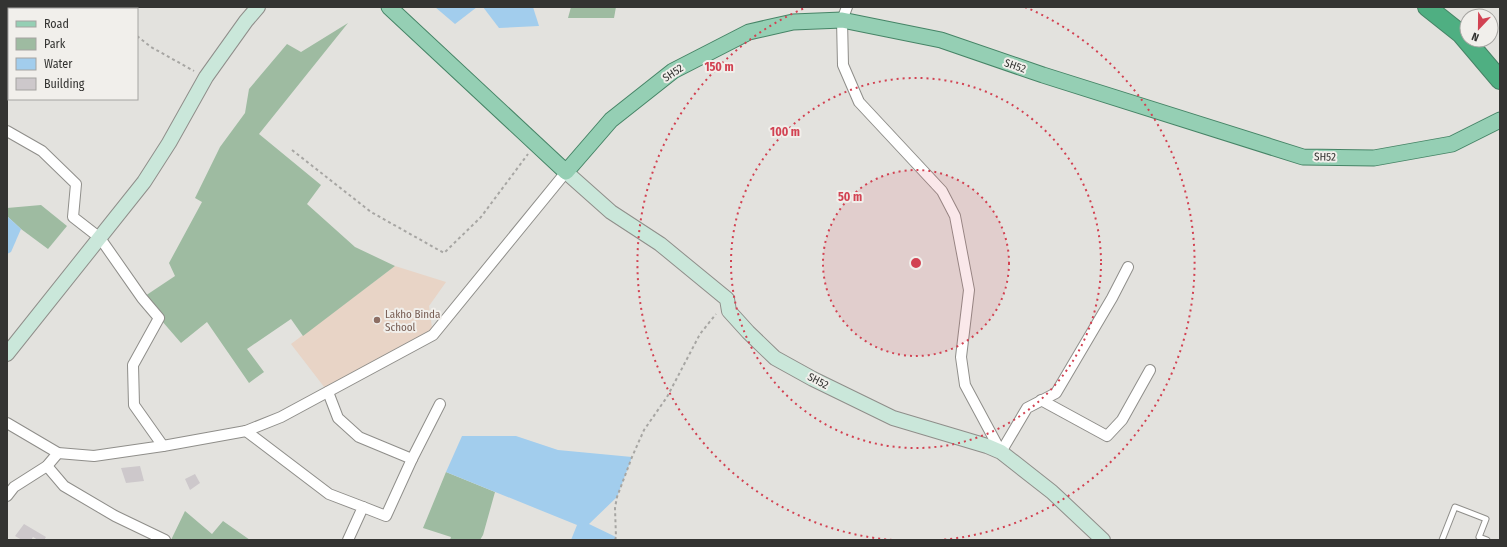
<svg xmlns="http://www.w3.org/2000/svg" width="1507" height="547" font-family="'Fira Sans Condensed',sans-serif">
	<rect width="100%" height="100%" fill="#e3e2de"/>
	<polygon fill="#e8d4c6" points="395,266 446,282 429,306 433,335 328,392 291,344"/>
	<g fill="#9ebba1">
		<polygon points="571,7 616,7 614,18 568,18"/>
		<polygon points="348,23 259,134 321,185 307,204 355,247 395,266 303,336 291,319 247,349 264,372 249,383 207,322 181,343 142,298 175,276 169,263 202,202 195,198 220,147 245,113 249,89 287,44 301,52"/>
		<polygon points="41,205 67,226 48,249 21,229 7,216 7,208"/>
		<polygon points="446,472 495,492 483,535 480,540 450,540 451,537 423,528"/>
		<polygon points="185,511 212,534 223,521 250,540 171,540"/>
	</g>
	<g fill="#a2cded">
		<polygon points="7,7 85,7 86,9 9,9 9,95 7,96"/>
		<polygon points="435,7 477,7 455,24"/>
		<polygon points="483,7 533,7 539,26 499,28"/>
		<polygon points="7,216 21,229 11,252 7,254"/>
		<polygon points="462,436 516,436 558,450 632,457 617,497 589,524 616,537 615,540 571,540 577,525 446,472"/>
	</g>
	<g fill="#cdc8cb">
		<polygon points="140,466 144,481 126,483 121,468"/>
		<polygon points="195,474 200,483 190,490 185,479"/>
		<polygon points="24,524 46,537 44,540 38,540 33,537 31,540 22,540 15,536"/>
	</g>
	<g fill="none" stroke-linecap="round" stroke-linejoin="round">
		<defs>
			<polyline id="lane" points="1442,540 1455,507 1486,519 1479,537 1487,540"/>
			<g id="street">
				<polyline points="847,7 842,20 843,65 859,102 942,191 955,216 969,290 961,357 965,385 1001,452"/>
				<polyline points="7,131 42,151 76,184 73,217 100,238 142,298 159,318 133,365 134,405 163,446"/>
				<polyline points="328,392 338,418 359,437 412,459 440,404"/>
				<polyline points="1041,400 1107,436 1122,420 1150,370"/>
				<polyline points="7,423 58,453 94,456 163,446 246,431 281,417 433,335 566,172"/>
				<polyline points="246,431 329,494 363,507 348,540"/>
				<polyline points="1001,452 1027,408 1056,393 1112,298 1128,267"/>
				<polyline points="47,466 64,486 115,516 165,540"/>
				<polyline points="7,496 14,487 47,466 58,453"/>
				<polyline points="363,507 386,516 412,459"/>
			</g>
			<g id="secondary">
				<polyline points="566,172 611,212 660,244 727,299 729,311 748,332 775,358 813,379 893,418 987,446 1001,452 1052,492 1103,540"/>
				<polyline points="7,354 144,182 169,143 206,77 246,21 258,7"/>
			</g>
			<polyline id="primary" points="389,7 566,172 611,120 673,71 749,32 793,22 842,20 941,40 1043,75 1303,157 1374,158 1452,144 1500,120"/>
			<polyline id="highway" points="1427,7 1461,34 1500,80"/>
		</defs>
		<use href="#lane" stroke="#8f8e8a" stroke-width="7"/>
		<use href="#street" stroke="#8f8e8a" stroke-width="12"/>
		<use href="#secondary" stroke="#8f8e8a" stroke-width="16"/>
		<use href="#primary" stroke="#468466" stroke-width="17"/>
		<use href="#highway" stroke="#468466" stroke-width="20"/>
		<g stroke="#a7a6a3" stroke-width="2" stroke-dasharray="3 3" stroke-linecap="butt">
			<polyline points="109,7 110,9"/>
			<polyline points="137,36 151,47 194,71"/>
			<polyline points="292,150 371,212 444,253 481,217 528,154"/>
			<polyline points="615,540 616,537 615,508 617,497 632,457 644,430 667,397 700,334 716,314"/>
		</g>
		<use href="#lane" stroke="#fff" stroke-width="5"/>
		<use href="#street" stroke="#fff" stroke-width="10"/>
		<use href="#secondary" stroke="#cae7da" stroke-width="14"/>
		<use href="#primary" stroke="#95cfb4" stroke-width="15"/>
		<use href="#highway" stroke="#4faf82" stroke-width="18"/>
	</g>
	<circle cx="916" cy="263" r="93" fill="#d24252" fill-opacity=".12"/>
	<g fill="none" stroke="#d24252" stroke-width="2" stroke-dasharray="2 4">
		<circle cx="916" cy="263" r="93"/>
		<circle cx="916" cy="263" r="185"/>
		<path d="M892 540A278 278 0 0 1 807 7M1025 7A278 278 0 0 1 940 540"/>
	</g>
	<circle fill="#8d6e63" stroke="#f1efeb" stroke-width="1.5" cx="377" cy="320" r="4"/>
	<g text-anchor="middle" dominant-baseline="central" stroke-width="4" stroke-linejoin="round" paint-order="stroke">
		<g font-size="11" fill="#343432" stroke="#f1efeb">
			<text transform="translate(1015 66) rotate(19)">SH52</text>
			<text transform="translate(673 73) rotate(-33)">SH52</text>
			<text transform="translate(1325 157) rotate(1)">SH52</text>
			<text transform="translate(818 381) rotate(27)">SH52</text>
		</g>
		<g font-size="11" fill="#785e54" stroke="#f1efeb" text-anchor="start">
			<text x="385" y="314">Lakho Binda<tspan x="385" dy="13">School</tspan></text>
		</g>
	</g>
	<circle cx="916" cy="263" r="6" fill="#d24252" stroke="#f1efeb" stroke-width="2"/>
	<g font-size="12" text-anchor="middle" font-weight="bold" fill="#d24252" stroke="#f1efeb" stroke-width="4" stroke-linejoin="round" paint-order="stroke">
		<text x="719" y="71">150 m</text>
		<text x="785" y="136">100 m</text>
		<text x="850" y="201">50 m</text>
	</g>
	<rect width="1507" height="547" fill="none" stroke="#343432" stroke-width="16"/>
	<rect x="8" y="8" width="130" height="92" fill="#f1efeb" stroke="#a5a4a1"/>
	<rect x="16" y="21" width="20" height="6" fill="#95cfb4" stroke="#a5a4a1"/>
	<text x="44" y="28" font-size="12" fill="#343432">Road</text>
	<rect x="16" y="38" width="20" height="12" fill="#9ebba1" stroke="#a5a4a1"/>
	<text x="44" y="48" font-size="12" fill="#343432">Park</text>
	<rect x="16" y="58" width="20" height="12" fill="#a2cded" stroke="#a5a4a1"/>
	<text x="44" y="68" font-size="12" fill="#343432">Water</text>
	<rect x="16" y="78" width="20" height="12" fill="#cdc8cb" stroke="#a5a4a1"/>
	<text x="44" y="88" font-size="12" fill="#343432">Building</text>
	<g transform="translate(1479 28) rotate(202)"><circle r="19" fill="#f1efeb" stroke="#a5a4a1"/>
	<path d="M0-3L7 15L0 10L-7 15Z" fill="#d24252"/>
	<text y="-6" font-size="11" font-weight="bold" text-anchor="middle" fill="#343432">N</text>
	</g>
</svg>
